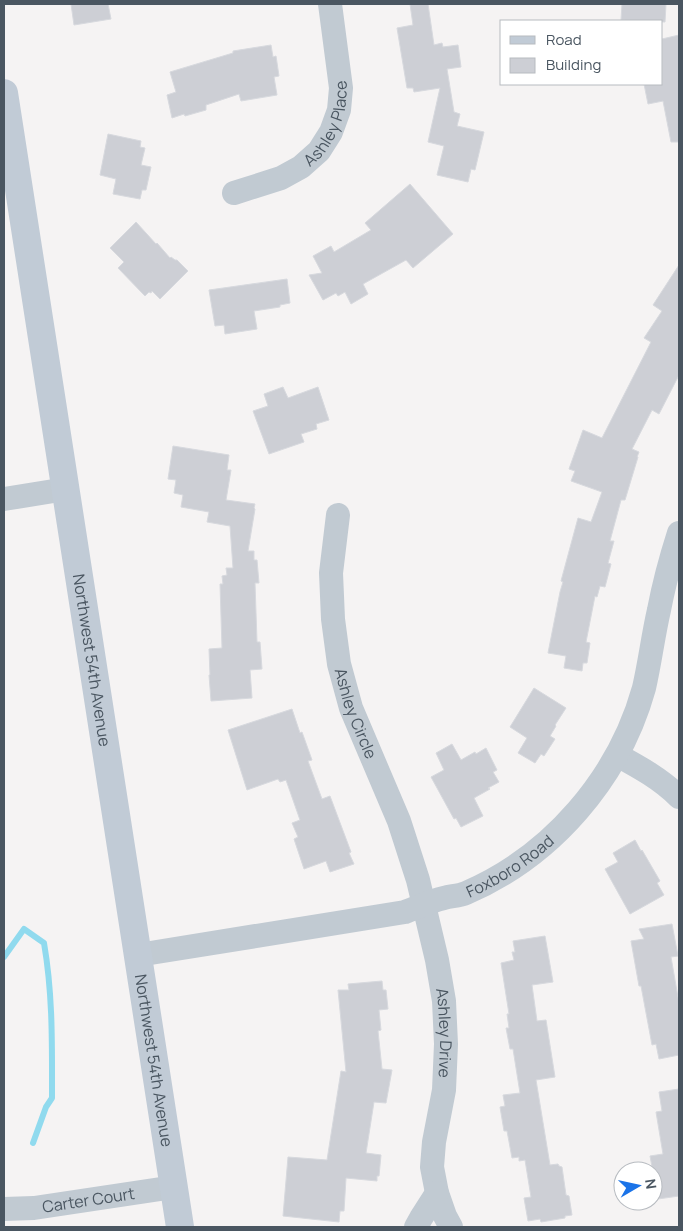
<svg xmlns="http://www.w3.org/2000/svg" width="683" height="1231" font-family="Manrope,sans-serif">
	<rect width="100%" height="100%" fill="#f5f3f3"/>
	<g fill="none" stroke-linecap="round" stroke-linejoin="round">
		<path stroke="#90daee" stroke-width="6" d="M 4,957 L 24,929 L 44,943 C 53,995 52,1046 52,1098 L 46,1107 L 33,1143"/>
	</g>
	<g fill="#cdcfd5" stroke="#d7d9de">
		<polygon points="71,4 108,4 111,19 74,25"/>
		<polygon points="410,4 428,4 434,45 442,43 443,47 458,45 461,67 447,69 454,112 460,114 457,126 484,132 475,170 471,169 468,182 437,175 444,146 428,142 440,88 414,92 413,88 407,88 397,28 413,25"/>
		<polygon points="622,4 666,4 665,22 621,20"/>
		<polygon points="679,35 679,142 671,142 663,101 648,104 644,84 662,84 662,39"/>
		<polygon points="271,45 273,57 276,56 279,76 274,77 277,95 241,101 239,94 206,105 206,110 185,116 184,114 172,118 167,95 176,92 170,72 233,53 233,51"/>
		<polygon points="108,134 141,141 140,147 145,148 141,165 151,167 146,190 142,190 140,199 113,194 116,179 100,175"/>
		<polygon points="410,184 453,234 413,268 406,260 363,284 368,294 351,304 345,292 338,296 336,293 323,300 309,275 322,273 313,256 331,246 334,252 371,230 365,223"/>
		<polygon points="136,222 156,244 157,243 170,258 171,257 175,260 177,260 188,271 160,299 152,291 151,293 149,292 145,296 118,268 124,262 110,248"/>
		<polygon points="679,265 679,375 659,414 652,410 632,449 639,452 637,457 638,457 625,500 621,500 610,541 614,541 608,563 611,564 605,587 600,586 597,597 595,596 586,642 590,643 587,663 583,663 582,671 564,668 566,656 548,653 560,592 563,582 561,581 578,518 591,522 602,492 571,481 575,471 569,469 583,430 602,438 651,342 644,338 662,311 653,305"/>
		<polygon points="287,279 290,303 280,305 280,307 254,311 257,329 225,334 224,325 215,326 209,290"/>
		<polygon points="283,387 288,398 318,387 329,420 316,424 317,429 301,434 304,442 269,454 253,411 268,406 264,394"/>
		<polygon points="173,446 229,455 227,470 231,470 226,500 255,504 254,508 255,509 248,551 254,551 254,560 257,560 259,583 255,583 257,642 260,642 262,669 250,670 252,698 211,701 209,675 210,675 209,649 222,648 220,584 223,584 222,576 227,575 226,568 233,568 230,526 207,522 209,512 181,507 183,495 174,493 176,480 168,479"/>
		<polygon points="534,688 566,708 555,725 556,726 550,736 555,739 544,756 541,754 535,763 518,753 527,738 510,727"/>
		<polygon points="292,709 300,733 302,732 312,760 308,761 322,799 330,796 351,852 349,853 354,864 330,872 326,861 304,869 294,839 298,837 292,823 300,820 286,780 280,782 278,779 247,790 228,730"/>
		<polygon points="452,744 461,760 475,752 476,754 486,748 497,770 493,772 499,782 488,788 490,789 474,798 483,816 461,827 456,818 454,819 431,777 444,770 436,753"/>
		<polygon points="635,840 641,851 642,850 660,881 657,883 664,895 630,914 605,869 618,862 613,853"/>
		<polygon points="672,924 678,956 671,957 679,1003 679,1055 659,1059 656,1044 652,1045 641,986 639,986 631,941 644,939 639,929"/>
		<polygon points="545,936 553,982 532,985 537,1021 546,1020 555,1077 536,1080 550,1165 558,1164 559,1166 562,1167 566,1195 569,1196 572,1215 565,1216 565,1218 541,1222 540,1219 528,1221 524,1198 531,1197 525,1160 519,1161 519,1157 512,1158 507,1131 504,1131 500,1107 505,1106 503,1095 520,1093 513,1049 510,1049 506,1028 509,1028 507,1014 509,1014 501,963 514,960 512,952 515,952 513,941"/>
		<polygon points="382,981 383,990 386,990 388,1009 379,1010 381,1030 378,1031 382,1069 392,1070 386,1103 374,1102 366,1153 381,1155 379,1176 377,1176 377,1181 346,1178 344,1211 340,1211 339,1222 283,1216 288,1157 327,1160 341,1071 346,1072 338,990 349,990 348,984"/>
		<polygon points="679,1089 679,1196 658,1199 650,1156 663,1154 656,1112 662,1111 659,1092"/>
	</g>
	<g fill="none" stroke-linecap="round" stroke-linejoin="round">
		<g stroke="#c1cad2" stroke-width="24">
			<path id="s1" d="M 234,193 L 281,178 L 301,167 L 319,151 L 331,132 L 339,110 L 341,88 L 330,4"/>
			<polyline points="4,499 66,489"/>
			<path id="s2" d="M 338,515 L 331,573 L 333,619 L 339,664 L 351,708 L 399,821 L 418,880 L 437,960 L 444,1001 L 446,1044 L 444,1090 L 434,1142 L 432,1167 L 437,1193 L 445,1216 L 451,1227"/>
			<path d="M 617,755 C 639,767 661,779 679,797"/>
			<path id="s3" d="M 138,955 L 405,912 C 418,907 431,901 444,898 C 451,896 459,896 466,893 C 552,856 619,778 644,688 C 650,662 653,636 659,610 C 664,584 671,558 679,533"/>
			<path id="s4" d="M 4,1209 L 34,1208 L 174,1187"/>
			<polyline points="416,1227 421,1218 437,1193"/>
		</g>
		<path stroke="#c1cbd6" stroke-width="28" id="s5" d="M 4,93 L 180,1227"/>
	</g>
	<g text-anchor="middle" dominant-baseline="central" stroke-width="4.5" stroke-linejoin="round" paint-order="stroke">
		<g font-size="16" fill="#4a5661" stroke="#fff">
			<text stroke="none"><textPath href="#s1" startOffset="125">Ashley Place</textPath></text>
			<text stroke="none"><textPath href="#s5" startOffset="574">Northwest 54th Avenue</textPath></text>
			<text stroke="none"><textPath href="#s2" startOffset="202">Ashley Circle</textPath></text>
			<text stroke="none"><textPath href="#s3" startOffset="386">Foxboro Road</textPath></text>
			<text stroke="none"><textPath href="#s2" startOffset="536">Ashley Drive</textPath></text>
			<text stroke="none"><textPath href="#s5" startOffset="979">Northwest 54th Avenue</textPath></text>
			<text stroke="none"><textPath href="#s4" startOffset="85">Carter Court</textPath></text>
		</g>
	</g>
	<rect width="683" height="1231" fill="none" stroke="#4a5661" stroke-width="10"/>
	<rect x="500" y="20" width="162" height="65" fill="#ffffff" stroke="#b7bbc0"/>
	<rect x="510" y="36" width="25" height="8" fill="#c1cbd6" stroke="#b7bbc0"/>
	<text x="546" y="45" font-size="15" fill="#4a5661">Road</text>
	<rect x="510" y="58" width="25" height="15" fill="#cdcfd5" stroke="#b7bbc0"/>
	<text x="546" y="70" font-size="15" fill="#4a5661">Building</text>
	<g transform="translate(638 1186) rotate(81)"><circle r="24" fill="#ffffff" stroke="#b7bbc0"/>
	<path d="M0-4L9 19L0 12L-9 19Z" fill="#1a73e8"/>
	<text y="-8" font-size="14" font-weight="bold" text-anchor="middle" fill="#4a5661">N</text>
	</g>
</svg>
